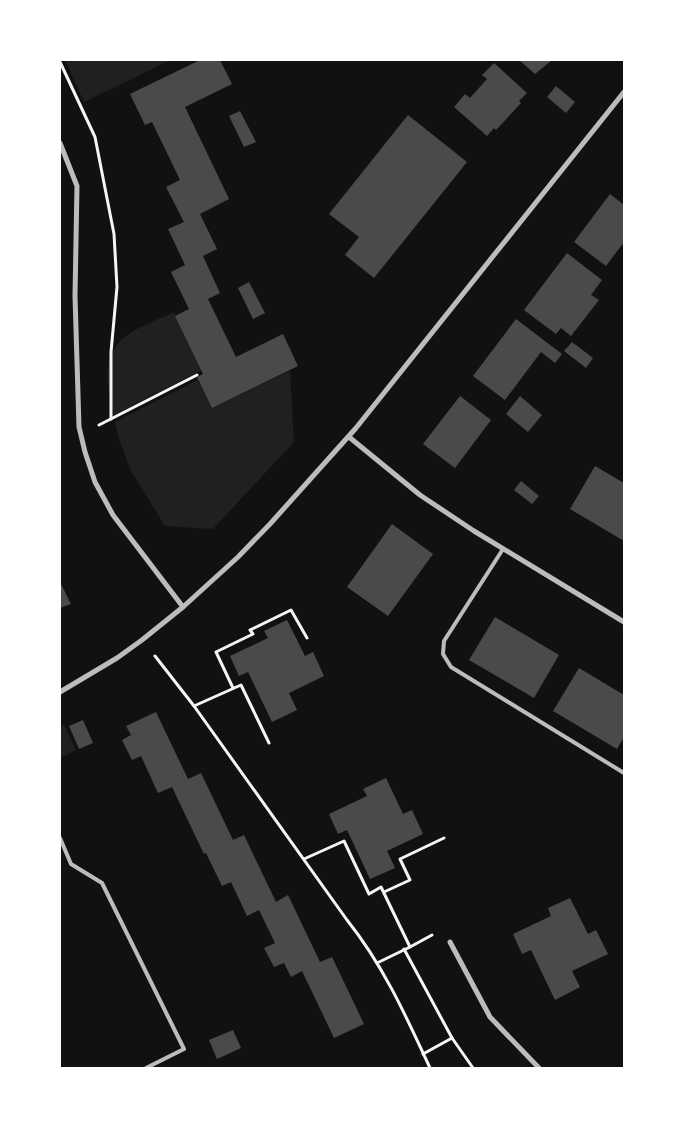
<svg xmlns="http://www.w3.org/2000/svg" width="684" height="1128" font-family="'IBM Plex Sans',sans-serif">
	<rect width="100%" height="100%" fill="#111"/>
	<g fill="#202020">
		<polygon points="65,60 171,60 84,102"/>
		<path d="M 174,312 L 202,370 L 114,415 C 112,400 106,383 108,369 C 111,333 146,326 174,312 Z"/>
		<polygon points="290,371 294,442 213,529 165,526 130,469 120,442 115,422 198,380 212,408"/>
		<polygon points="64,724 76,750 60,758 60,727"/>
	</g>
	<g fill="#4a4a4a">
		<polygon points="200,60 220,60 232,84 185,107 229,199 200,214 217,249 203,256 220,293 208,299 236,357 283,334 298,366 212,408 197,377 203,374 175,316 189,309 171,272 185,265 168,229 184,222 166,187 180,180 152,122 145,125 130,94"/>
		<polygon points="519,60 552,60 535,74"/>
		<polygon points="494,63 527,93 519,101 521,103 496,130 494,128 487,136 454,107 465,94 470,98 487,79 482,75"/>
		<polygon points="556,86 575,102 566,113 547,97"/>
		<polygon points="240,111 256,142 244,147 229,116"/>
		<polygon points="408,115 467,162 374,278 345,255 359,237 329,214"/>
		<polygon points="610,194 624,205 624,242 606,266 574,242"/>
		<polygon points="567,253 602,280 591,295 599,300 571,336 561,328 556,334 524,310"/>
		<polygon points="249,282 265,313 253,319 238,288"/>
		<polygon points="516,319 562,354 555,363 541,352 505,400 473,376"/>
		<polygon points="572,342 593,358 586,368 564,351"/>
		<polygon points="460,396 491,420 455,468 423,444"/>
		<polygon points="520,396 542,415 528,432 506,414"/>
		<polygon points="595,466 624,483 624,541 570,509"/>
		<polygon points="521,481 539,496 532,504 514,490"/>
		<polygon points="392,524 433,554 388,616 347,587"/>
		<polygon points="60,582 71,604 60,608"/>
		<polygon points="495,617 559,655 534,698 469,660"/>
		<polygon points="287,620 305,656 313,652 324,676 289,693 297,710 272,722 248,672 239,676 230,656 268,638 264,631"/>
		<polygon points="579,668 624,695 624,737 617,749 553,711"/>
		<polygon points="156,712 188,779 201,773 233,840 244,835 276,902 288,895 320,962 332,957 364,1024 334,1038 302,971 291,977 284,963 274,967 264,948 275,943 259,910 247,916 231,882 222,886 206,853 204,854 172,787 158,793 141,756 132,760 122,740 131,735 126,726"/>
		<polygon points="83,720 93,743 79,749 69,726"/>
		<polygon points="386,778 403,814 412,810 423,834 387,851 395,868 370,879 347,830 338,834 329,814 367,796 363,789"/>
		<polygon points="570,898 588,934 596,930 608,954 572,971 580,987 555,1000 531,950 522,954 513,934 551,916 548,908"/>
		<polygon points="233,1030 241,1048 217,1059 209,1040"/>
	</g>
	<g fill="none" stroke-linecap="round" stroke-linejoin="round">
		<g stroke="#f5f5f5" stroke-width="3">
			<polyline points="60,62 95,137 114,234 117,287 111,352 111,419"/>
			<polyline points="99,425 197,375"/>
			<path d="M 155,656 L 194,706 L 347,920 C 383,965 406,1016 430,1068"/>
			<polyline points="233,688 216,652 253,634 250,630 291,610 307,638"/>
			<polyline points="194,706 241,685 269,743"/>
			<polyline points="304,859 344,841 369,894 381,887 410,947 377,963"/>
			<polyline points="384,892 410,880 400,859 444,838"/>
			<polyline points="410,947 432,935"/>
			<polyline points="404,949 452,1038 473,1068"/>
			<polyline points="423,1054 452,1038"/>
		</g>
		<g stroke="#bcbcbc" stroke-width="4">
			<polyline points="503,549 444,641 443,654 451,667 624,773"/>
			<polyline points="60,838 71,864 102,883 184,1049 146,1068"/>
		</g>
		<g stroke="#bcbcbc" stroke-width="5">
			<polyline points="60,143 77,186 75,296 79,427 85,452 95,482 113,515 183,607"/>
			<polyline points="349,437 420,495 474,531 624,622"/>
			<polyline points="60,692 117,658 142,640 183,607 238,557 270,524 356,428 624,92"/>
			<polyline points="450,942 490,1017 539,1068"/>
		</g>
	</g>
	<rect width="684" height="1128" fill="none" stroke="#ffffff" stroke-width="122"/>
</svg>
